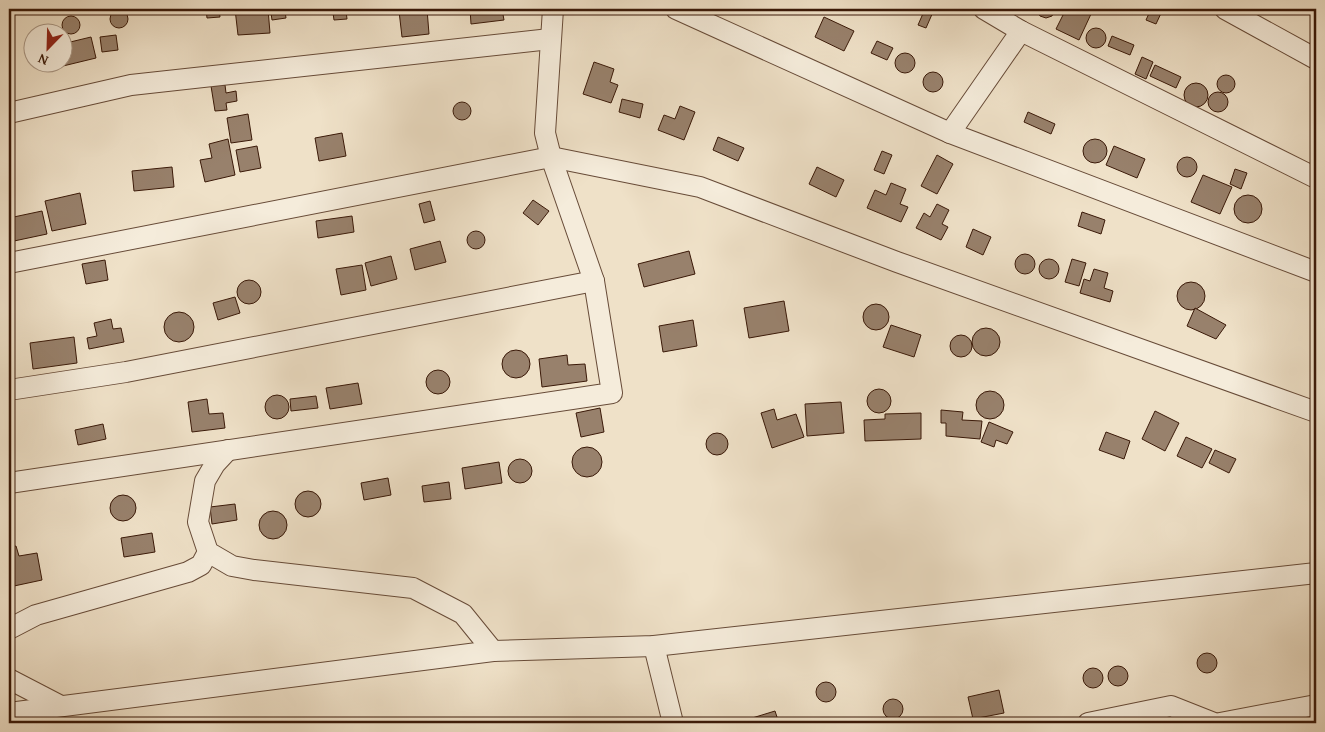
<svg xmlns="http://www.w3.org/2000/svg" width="1325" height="732" font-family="'Gentium Book Plus',serif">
	<rect width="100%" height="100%" fill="#efe1c8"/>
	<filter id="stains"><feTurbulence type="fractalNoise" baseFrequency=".004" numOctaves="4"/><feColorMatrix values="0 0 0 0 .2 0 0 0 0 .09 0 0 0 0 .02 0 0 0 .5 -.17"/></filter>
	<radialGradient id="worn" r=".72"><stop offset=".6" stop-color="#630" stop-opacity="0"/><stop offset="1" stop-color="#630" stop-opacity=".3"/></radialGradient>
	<g fill="#98816c" stroke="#3a1908">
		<polygon points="206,9 219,9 220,17 207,18"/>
		<polygon points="235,9 268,9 270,33 238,35"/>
		<polygon points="427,9 429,34 402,37 399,11"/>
		<polygon points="470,9 502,9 504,20 471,24"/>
		<polygon points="925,9 933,12 926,28 918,25"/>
		<polygon points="1036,9 1055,9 1052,16 1046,18 1040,16"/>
		<polygon points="1066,9 1080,9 1091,14 1079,40 1056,29"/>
		<polygon points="1151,9 1163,9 1156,24 1146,20"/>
		<circle cx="119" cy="19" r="9"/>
		<polygon points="285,11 286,18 272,20 271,13"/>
		<polygon points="346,11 347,19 334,20 333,13"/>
		<circle cx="71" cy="25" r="9"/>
		<polygon points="824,17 854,31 844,51 815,37"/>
		<circle cx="1096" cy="38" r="10"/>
		<polygon points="116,35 118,50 102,52 100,37"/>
		<polygon points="1112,36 1134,45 1130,55 1108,46"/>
		<polygon points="91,37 96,58 63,66 62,44"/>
		<polygon points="877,41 893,48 887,60 871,53"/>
		<circle cx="905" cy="63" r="10"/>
		<polygon points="1142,57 1153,62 1146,79 1135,74"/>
		<polygon points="594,62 614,69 610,82 618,85 611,103 583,94"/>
		<polygon points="1155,65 1181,77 1176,88 1150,76"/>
		<circle cx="933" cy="82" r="10"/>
		<circle cx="1226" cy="84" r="9"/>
		<circle cx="1196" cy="95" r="12"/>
		<polygon points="225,85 226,93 236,91 237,101 226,103 227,110 215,111 211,86"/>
		<circle cx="1218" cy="102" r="10"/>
		<polygon points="622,99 643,104 640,118 619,112"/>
		<circle cx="462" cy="111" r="9"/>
		<polygon points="680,106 695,112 684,140 658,130 664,115 675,119"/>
		<polygon points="1028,112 1055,124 1051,134 1024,122"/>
		<polygon points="248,114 252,140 231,143 227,118"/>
		<polygon points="342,133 346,156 319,161 315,138"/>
		<polygon points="718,137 744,148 738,161 713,150"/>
		<circle cx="1095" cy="151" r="12"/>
		<polygon points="228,139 235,175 205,182 200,160 212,158 209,144"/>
		<polygon points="257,146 261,168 240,172 236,150"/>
		<polygon points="1114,146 1145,159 1137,178 1106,165"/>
		<polygon points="882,151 892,155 884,174 874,170"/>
		<polygon points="937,155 953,164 937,194 921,186"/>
		<circle cx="1187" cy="167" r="10"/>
		<polygon points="172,167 174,187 134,191 132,171"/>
		<polygon points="817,167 844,180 836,197 809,184"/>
		<polygon points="1235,169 1247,173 1241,189 1230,184"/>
		<polygon points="1203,175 1232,187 1220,214 1191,202"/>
		<polygon points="891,183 906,189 900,204 908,207 901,222 867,208 875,190 886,195"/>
		<polygon points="80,193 86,224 52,231 45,201"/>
		<circle cx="1248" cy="209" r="14"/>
		<polygon points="533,200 549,211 538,225 523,213"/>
		<polygon points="430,201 435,220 424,223 419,204"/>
		<polygon points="937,204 949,210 942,224 948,227 941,240 916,228 924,213 930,217"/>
		<polygon points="42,211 47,234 14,241 9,218"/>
		<polygon points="1082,212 1105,220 1101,234 1078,226"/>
		<polygon points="352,216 354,232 318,238 316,221"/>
		<polygon points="973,229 991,237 983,255 966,247"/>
		<circle cx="476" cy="240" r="9"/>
		<polygon points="440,241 446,262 415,270 410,249"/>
		<polygon points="689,251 695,274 644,287 638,264"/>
		<circle cx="1025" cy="264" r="10"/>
		<polygon points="391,256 397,279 371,286 365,263"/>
		<polygon points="1072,259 1086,263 1079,286 1065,282"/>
		<circle cx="1049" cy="269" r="10"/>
		<polygon points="105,260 108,280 86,284 82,264"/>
		<polygon points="362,265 366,290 341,295 336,269"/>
		<polygon points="1094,269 1108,273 1104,288 1113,291 1110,302 1080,293 1084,279 1090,281"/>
		<circle cx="249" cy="292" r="12"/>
		<circle cx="1191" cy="296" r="14"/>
		<polygon points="235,297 240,313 218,320 213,303"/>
		<polygon points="784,301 789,331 749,338 744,308"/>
		<circle cx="876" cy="317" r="13"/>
		<polygon points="1195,308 1226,325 1216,339 1187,326"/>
		<circle cx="179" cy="327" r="15"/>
		<polygon points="111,319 113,329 121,328 124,342 89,349 87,338 97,336 94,323"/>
		<polygon points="693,320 697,346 663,352 659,326"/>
		<polygon points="891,325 921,335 914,357 883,347"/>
		<circle cx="986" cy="342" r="14"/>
		<circle cx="961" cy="346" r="11"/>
		<polygon points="74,337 77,363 33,369 30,343"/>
		<circle cx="516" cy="364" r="14"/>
		<polygon points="567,355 568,365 585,364 587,381 542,387 539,359"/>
		<circle cx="438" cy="382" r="12"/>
		<polygon points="358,383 362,404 330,409 326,388"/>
		<circle cx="879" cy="401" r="12"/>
		<circle cx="990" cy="405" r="14"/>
		<circle cx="277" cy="407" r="12"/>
		<polygon points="316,396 318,408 291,411 290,399"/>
		<polygon points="207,399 209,414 223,413 225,428 192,432 188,402"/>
		<polygon points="841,402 844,433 807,436 805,404"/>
		<polygon points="600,408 604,432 581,437 576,413"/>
		<polygon points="774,409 777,420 796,414 804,437 772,448 761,413"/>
		<polygon points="941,410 963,412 962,420 982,421 980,439 946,436 946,423 941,423"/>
		<polygon points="1155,411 1179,423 1165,451 1142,439"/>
		<polygon points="921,413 921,439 865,441 864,420 885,419 885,414"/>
		<polygon points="989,422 1013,432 1007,444 996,440 994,447 981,442"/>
		<polygon points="103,424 106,439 78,445 75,430"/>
		<polygon points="1106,432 1130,441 1124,459 1099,450"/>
		<circle cx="717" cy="444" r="11"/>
		<polygon points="1186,437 1212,449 1202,468 1177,456"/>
		<circle cx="587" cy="462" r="15"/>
		<polygon points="1215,450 1236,459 1229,473 1209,463"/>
		<circle cx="520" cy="471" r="12"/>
		<polygon points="499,462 502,483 465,489 462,468"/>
		<polygon points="388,478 391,495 364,500 361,483"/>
		<polygon points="449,482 451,499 424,502 422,486"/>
		<circle cx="308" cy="504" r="13"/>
		<circle cx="123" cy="508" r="13"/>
		<polygon points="235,504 237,520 212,524 210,507"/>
		<circle cx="273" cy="525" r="14"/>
		<polygon points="152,533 155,552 124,557 121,538"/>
		<polygon points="16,546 19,556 37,553 42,580 14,586 9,561 9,547"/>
		<circle cx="1207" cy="663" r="10"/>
		<circle cx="1118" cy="676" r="10"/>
		<circle cx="1093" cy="678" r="10"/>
		<circle cx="826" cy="692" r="10"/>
		<polygon points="999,690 1004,713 973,719 968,697"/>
		<circle cx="893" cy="709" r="10"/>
		<polygon points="775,711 779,723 736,723"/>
	</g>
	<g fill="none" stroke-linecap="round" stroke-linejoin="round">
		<defs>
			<g id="minor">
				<polyline points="676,9 950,133 1316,272"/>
				<polyline points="984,9 1021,31 1316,178"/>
				<polyline points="1225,9 1316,59"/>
				<polyline points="9,113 131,85 550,39"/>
				<polyline points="950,133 1021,31"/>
				<polyline points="9,263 551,157 700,187 897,262 1316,412"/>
				<polyline points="9,390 126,372 594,281"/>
				<polyline points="228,450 215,464 205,481 198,522 208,552 232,566 254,570 413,588 463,614 493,651"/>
				<polyline points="9,483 612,393 594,281 551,157 545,133 553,9"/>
				<polyline points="9,629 36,615 188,572 201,565 208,552"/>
				<polyline points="654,646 673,723"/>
				<polyline points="9,679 61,706"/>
				<polyline points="9,713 493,651 654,646 1316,573"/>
				<polyline points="1088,723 1171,706 1214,723"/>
				<polyline points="1220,723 1316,705"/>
			</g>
		</defs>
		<use href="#minor" stroke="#674b38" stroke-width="22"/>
		<use href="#minor" stroke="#f5ecdb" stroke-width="20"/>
	</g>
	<rect width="1325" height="732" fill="none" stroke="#efe1c8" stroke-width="30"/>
	<rect x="10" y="10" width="1305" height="712" fill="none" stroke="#3a1908" stroke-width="2.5"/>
	<rect x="15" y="15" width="1295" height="702" fill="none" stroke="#3a1908"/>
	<g transform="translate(48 48) rotate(203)"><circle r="24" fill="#f5ecdb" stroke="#aa9887"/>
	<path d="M0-4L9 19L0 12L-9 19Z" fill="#8f2418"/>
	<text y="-8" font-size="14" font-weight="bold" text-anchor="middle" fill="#3a1908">N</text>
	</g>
	<rect width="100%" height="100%" filter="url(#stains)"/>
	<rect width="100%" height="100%" fill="url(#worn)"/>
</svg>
